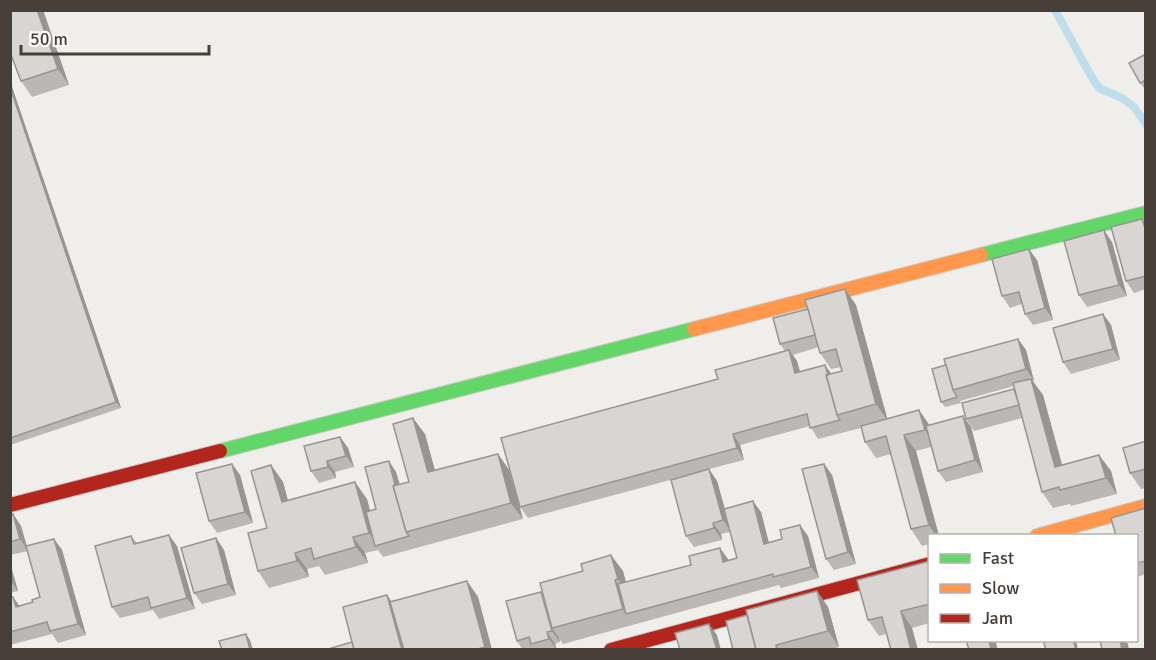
<svg xmlns="http://www.w3.org/2000/svg" width="1156" height="660" font-family="Signika,sans-serif">
	<rect width="100%" height="100%" fill="#f0eeeb"/>
	<g fill="none" stroke-linecap="round" stroke-linejoin="round">
		<polyline stroke="#bedeeb" stroke-width="8" points="1055,10 1091,76 1099,88 1122,98 1134,107 1146,124"/>
		<defs>
			<g id="fast">
				<polyline points="981,255 1146,213"/>
				<polyline points="220,451 694,329"/>
			</g>
			<g id="slow">
				<polyline points="694,329 981,255"/>
				<polyline points="1037,536 1146,506"/>
			</g>
			<g id="jam">
				<polyline points="10,505 220,451"/>
				<polyline points="611,650 930,564"/>
			</g>
		</defs>
		<use href="#fast" stroke="#cecac2" stroke-width="16"/>
		<use href="#slow" stroke="#cecac2" stroke-width="16"/>
		<use href="#jam" stroke="#cecac2" stroke-width="16"/>
		<use href="#fast" stroke="#63d668" stroke-width="14"/>
		<use href="#slow" stroke="#ff974d" stroke-width="14"/>
		<use href="#jam" stroke="#b3261e" stroke-width="14"/>
	</g>
	<g fill="#bab7b5" fill-rule="evenodd">
		<polygon points="43,10 69,85 32,97 21,81"/>
		<polygon points="1146,57 1146,88 1144,88 1140,83"/>
		<polygon points="10,81 121,408 10,445"/>
		<polygon points="1142,219 1146,223 1146,289 1134,293 1126,281"/>
		<polygon points="1112,242 1127,296 1087,307 1079,295"/>
		<polygon points="1037,260 1053,320 1033,325 1025,314 1022,304 1010,308 1002,296"/>
		<path d="M 845,289 L 856,305 L 887,419 L 919,410 L 929,425 L 971,427 L 983,472 L 946,482 L 938,471 L 931,447 L 916,451 L 939,536 L 930,536 L 930,544 L 922,546 L 911,529 L 891,454 L 876,458 L 865,442 L 861,428 L 818,439 L 810,426 L 740,445 L 744,460 L 709,469 L 717,481 L 725,509 L 761,512 L 769,543 L 808,536 L 819,578 L 781,588 L 779,585 L 563,644 L 559,638 L 560,642 L 555,644 L 557,650 L 523,650 L 517,641 L 623,571 L 626,582 L 737,558 L 730,532 L 721,534 L 722,540 L 694,547 L 686,536 L 693,474 L 528,518 L 520,507 L 718,379 L 785,351 L 780,344 L 808,309 ZM 819,347 L 820,353 L 831,369 L 841,367 L 842,371 L 832,374 L 800,371 L 797,361 L 793,355 Z"/>
		<polygon points="1103,314 1111,325 1120,360 1071,374 1063,362"/>
		<polygon points="1018,339 1026,350 1034,381 1033,381 1043,395 1062,465 1099,455 1111,471 1117,494 1071,506 1070,504 1053,508 1042,492 1022,418 974,431 966,419 1014,389 1014,386 960,401 961,403 945,407 941,402 946,365"/>
		<polygon points="425,434 435,471 498,454 509,470 523,519 383,557 378,550 365,553 368,563 325,575 319,566 307,569 309,577 269,588 258,571 267,528 271,465 283,482 288,501 367,499 370,511 376,509 396,472 400,484 409,482"/>
		<polygon points="340,437 348,448 354,467 335,472 336,478 319,483 311,471"/>
		<polygon points="1146,441 1146,488 1141,489 1130,473"/>
		<polygon points="232,464 240,475 253,523 217,533 209,521"/>
		<polygon points="824,464 832,475 856,564 834,570 826,559"/>
		<polygon points="1146,508 1146,574 1137,577 1137,536"/>
		<polygon points="13,514 21,526 27,546 54,539 62,550 86,635 58,643 52,634 10,645 10,598 13,597 19,606 33,602 40,597 28,551 10,555 10,515"/>
		<polygon points="131,536 137,543 177,546 195,609 159,619 153,610 120,618 112,607"/>
		<polygon points="216,538 224,550 236,595 202,604 194,593"/>
		<polygon points="930,561 930,623 912,628 918,650 891,650 886,634 879,636 868,620"/>
		<polygon points="10,563 18,591 10,593"/>
		<polygon points="467,581 478,597 492,650 328,650 352,642 387,595 391,601"/>
		<polygon points="817,591 828,607 839,647 829,650 733,650 747,615"/>
	</g>
	<g fill="#979593">
		<polygon points="37,10 43,10 69,85 58,69"/>
		<polygon points="10,81 121,408 116,402 10,87"/>
		<polygon points="1104,230 1112,242 1127,296 1119,285"/>
		<polygon points="1029,249 1037,260 1053,320 1045,308"/>
		<polygon points="845,289 856,305 888,421 876,404"/>
		<polygon points="1103,314 1111,325 1120,360 1113,349"/>
		<polygon points="1018,339 1026,350 1034,381 1026,369"/>
		<polygon points="789,350 797,361 803,384 795,373"/>
		<polygon points="825,365 833,376 839,415"/>
		<polygon points="1031,379 1043,395 1067,483 1055,467"/>
		<polygon points="919,410 930,426 936,446 925,430"/>
		<polygon points="963,416 971,427 983,472 975,460"/>
		<polygon points="413,418 425,434 440,489 428,472"/>
		<polygon points="733,434 740,445 744,460 737,448"/>
		<polygon points="904,435 916,451 939,536 936,536 929,525"/>
		<polygon points="340,437 348,448 354,467 346,456"/>
		<polygon points="498,454 509,470 523,519 511,503"/>
		<polygon points="1099,455 1111,471 1117,494 1106,478"/>
		<polygon points="327,461 335,472 336,478 328,467"/>
		<polygon points="389,461 396,472 412,530 408,531"/>
		<polygon points="232,464 240,475 253,523 245,512"/>
		<polygon points="824,464 832,475 856,564 848,552"/>
		<polygon points="271,465 283,482 293,519 282,502"/>
		<polygon points="709,469 717,481 731,532 723,520"/>
		<polygon points="355,482 367,499 379,544 378,545 369,533"/>
		<polygon points="753,501 761,512 772,555 764,544"/>
		<polygon points="13,514 21,526 28,551 20,539"/>
		<polygon points="713,523 721,534 722,540 714,528"/>
		<polygon points="800,525 808,536 819,578 811,567"/>
		<polygon points="169,535 177,546 195,609 187,598"/>
		<polygon points="353,537 365,553 368,563 356,547"/>
		<polygon points="216,538 224,550 236,595 228,584"/>
		<polygon points="54,539 62,550 86,635 78,624"/>
		<polygon points="720,548 728,559 731,573 723,562"/>
		<polygon points="295,553 307,569 309,577 297,561"/>
		<polygon points="611,555 623,571 629,595 618,579"/>
		<polygon points="10,563 18,591 10,580"/>
		<polygon points="615,580 626,596 626,614 623,609"/>
		<polygon points="467,581 478,597 492,650 487,650 485,647"/>
		<polygon points="817,591 828,607 839,647 828,631"/>
		<polygon points="541,592 552,628 559,638 560,642 552,631"/>
		<polygon points="387,595 398,611 409,650 402,650"/>
		<polygon points="13,597 21,608 16,607"/>
		<polygon points="901,611 912,628 918,650 911,650"/>
		<polygon points="709,624 717,635 721,650 717,650"/>
		<polygon points="547,632 555,644 557,650 549,639"/>
		<polygon points="246,634 250,640 253,650 250,650"/>
		<polygon points="989,640 995,640 998,650 991,650"/>
		<polygon points="1073,640 1076,640 1078,650 1076,650"/>
		<polygon points="1120,640 1125,640 1128,644 1129,650 1122,650"/>
	</g>
	<g fill="#d8d5d2" stroke="#979593" stroke-width="1.5">
		<polygon points="10,10 37,10 58,69 21,81 10,52"/>
		<polygon points="1144,55 1146,58 1146,80 1140,83 1129,63"/>
		<polygon points="10,87 116,402 10,438"/>
		<polygon points="1142,219 1146,231 1146,276 1126,281 1111,227"/>
		<polygon points="1104,230 1119,285 1079,295 1064,241"/>
		<polygon points="1029,249 1045,308 1025,314 1019,292 1002,296 992,259"/>
		<polygon points="845,289 876,404 837,415 826,375 842,371 836,349 820,353 805,300"/>
		<polygon points="808,309 815,335 780,344 773,318"/>
		<polygon points="1103,314 1113,349 1063,362 1053,328"/>
		<polygon points="1018,339 1026,369 953,390 944,359"/>
		<polygon points="789,350 795,373 825,365 828,375 826,375 837,415 840,420 810,428 807,414 788,419 733,434 737,448 520,507 501,438 718,379 715,370"/>
		<polygon points="946,365 953,390 957,397 941,402 932,369"/>
		<polygon points="1031,379 1055,467 1099,455 1106,478 1060,490 1059,487 1042,492 1013,383"/>
		<polygon points="1014,389 1019,405 966,419 962,403"/>
		<polygon points="919,410 925,430 904,435 929,525 911,529 886,436 865,442 861,426"/>
		<polygon points="963,416 975,460 938,471 926,426"/>
		<polygon points="413,418 428,472 498,454 511,503 406,532 393,486 409,482 393,424"/>
		<polygon points="340,437 346,456 327,461 328,467 311,471 304,446"/>
		<polygon points="1146,441 1146,469 1130,473 1123,448"/>
		<polygon points="389,461 395,485 393,486 406,532 409,536 375,546 366,512 376,509 365,467"/>
		<polygon points="232,464 245,512 209,521 196,473"/>
		<polygon points="824,464 848,552 826,559 802,469"/>
		<polygon points="271,465 282,502 355,482 369,533 353,537 356,547 314,559 311,548 295,553 297,561 258,571 248,533 267,528 251,471"/>
		<polygon points="709,469 723,520 713,523 714,528 686,536 671,480"/>
		<polygon points="753,501 764,544 782,539 780,530 800,525 811,567 773,577 773,574 626,614 618,584 691,565 689,556 720,548 723,562 737,558 724,509"/>
		<polygon points="1146,508 1146,561 1137,563 1137,536 1116,536 1111,518"/>
		<polygon points="13,514 20,539 10,542 10,515"/>
		<polygon points="169,535 187,598 151,608 148,597 112,607 95,546 131,536 134,544"/>
		<polygon points="216,538 228,584 194,593 181,548"/>
		<polygon points="54,539 78,624 50,631 47,622 10,632 10,598 13,597 16,607 33,602 32,600 40,597 26,546"/>
		<polygon points="611,555 618,579 615,580 623,609 552,628 540,583 583,571 581,564"/>
		<polygon points="930,561 930,604 901,611 911,650 891,650 882,617 868,620 857,580"/>
		<polygon points="467,581 485,647 474,650 404,650 390,602"/>
		<polygon points="817,591 828,631 776,645 777,650 756,650 746,610"/>
		<polygon points="541,592 552,631 547,632 549,639 531,644 529,637 517,641 506,601"/>
		<polygon points="387,595 402,650 354,650 343,607"/>
		<polygon points="747,615 756,650 733,650 726,621"/>
		<polygon points="709,624 717,650 680,650 675,633"/>
		<polygon points="246,634 250,650 222,650 219,641"/>
		<polygon points="966,640 989,640 991,650 969,650"/>
		<polygon points="1043,640 1073,640 1076,650 1046,650"/>
		<polygon points="1100,640 1120,640 1122,650 1102,650"/>
		<polygon points="352,642 354,650 328,650 328,649"/>
	</g>
	<rect width="1156" height="660" fill="none" stroke="#463e37" stroke-width="24"/>
	<rect x="928" y="534" width="210" height="108" fill="#ffffff" stroke="#b5b2af" stroke-width="1.5"/>
	<rect x="940" y="554" width="30" height="9" fill="#63d668" stroke="#b5b2af" stroke-width="1.5"/>
	<text x="982" y="564" font-size="18" fill="#463e37">Fast</text>
	<rect x="940" y="584" width="30" height="9" fill="#ff974d" stroke="#b5b2af" stroke-width="1.5"/>
	<text x="982" y="594" font-size="18" fill="#463e37">Slow</text>
	<rect x="940" y="614" width="30" height="9" fill="#b3261e" stroke="#b5b2af" stroke-width="1.5"/>
	<text x="982" y="624" font-size="18" fill="#463e37">Jam</text>
	<path d="M21 45v9h188v-9" fill="none" stroke="#463e37" stroke-width="3"/>
	<text x="30" y="45" font-size="18" fill="#463e37" stroke="#ffffff" stroke-width="4.5" paint-order="stroke">50 m</text>
</svg>
